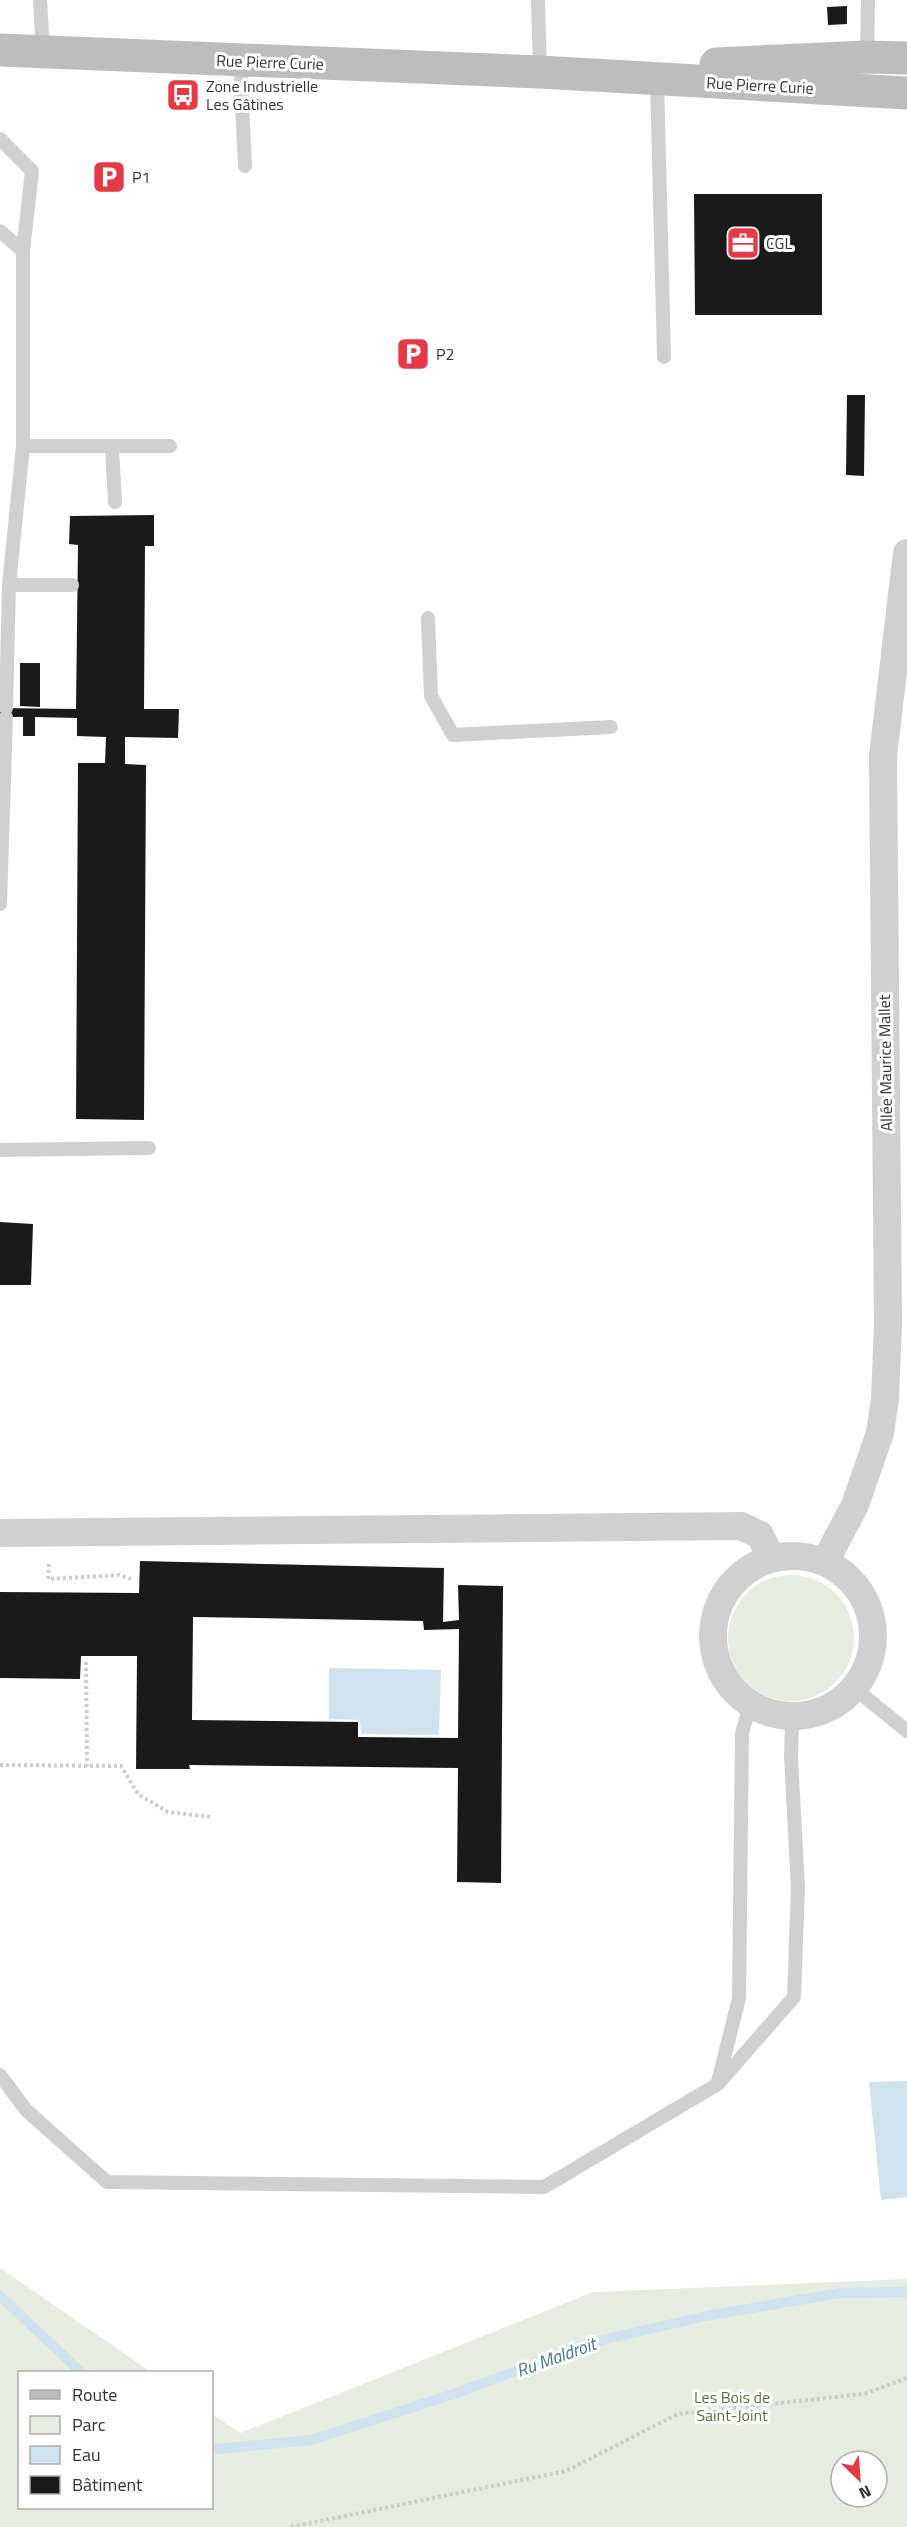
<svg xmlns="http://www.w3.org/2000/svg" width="907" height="2527" font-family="'Titillium Web',sans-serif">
	<rect width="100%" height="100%" fill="#fff"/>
	<g fill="#e6ecdf" fill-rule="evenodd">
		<circle cx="791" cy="1638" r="63"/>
		<path d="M 0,2268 L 151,2372 L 20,2372 L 20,2508 L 212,2508 L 212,2414 L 240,2433 L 593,2292 L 907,2279 L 907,2527 L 0,2527 ZM 841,2461 L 877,2461 L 877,2497 L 841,2497 Z"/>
	</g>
	<g fill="#cfe2ee">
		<polygon points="329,1668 441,1670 439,1735 361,1734 360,1720 329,1719"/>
		<polygon points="907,2081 907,2197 881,2200 869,2082"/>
	</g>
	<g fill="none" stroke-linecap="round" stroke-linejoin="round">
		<g stroke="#cfe2ee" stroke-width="10">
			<polyline points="0,2296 81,2372"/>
			<polyline points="212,2447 219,2449 311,2440 460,2392 589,2343 706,2316 840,2293 907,2292"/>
		</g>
	</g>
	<g fill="#1a1a1a" fill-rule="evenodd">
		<polygon points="847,6 847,24 828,25 827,7"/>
		<polygon points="694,194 822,194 822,315 695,315"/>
		<polygon points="847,395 865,395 864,476 846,475"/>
		<polygon points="154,515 154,546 145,546 144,709 179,709 178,738 125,737 125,764 146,765 144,1120 76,1119 78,763 105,763 106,737 77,736 77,718 35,717 35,736 23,736 23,717 0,717 0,708 76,709 78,545 69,544 70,516"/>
		<polygon points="20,663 40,663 40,707 20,706"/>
		<polygon points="0,1222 33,1224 31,1285 0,1285"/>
		<path d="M 140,1561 L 444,1568 L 443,1622 L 459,1620 L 458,1585 L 503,1586 L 501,1883 L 457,1882 L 458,1768 L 189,1765 L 190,1769 L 136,1769 L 137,1656 L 81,1656 L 80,1679 L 0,1678 L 0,1592 L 139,1593 ZM 193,1617 L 423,1621 L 424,1630 L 459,1629 L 458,1738 L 358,1737 L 358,1722 L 192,1720 Z"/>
	</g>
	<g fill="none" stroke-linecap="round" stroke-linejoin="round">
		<g stroke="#cdcdcd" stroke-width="4" stroke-dasharray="3 3" stroke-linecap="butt">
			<polyline points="49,1564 48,1579 119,1575 131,1579"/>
			<polyline points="86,1662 87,1766"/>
			<polyline points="0,1765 121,1766 138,1794 168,1812 212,1817"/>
			<polyline points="291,2527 566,2471 678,2414 864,2394 907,2378"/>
		</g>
		<g stroke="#d0d0d0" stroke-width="14">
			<polyline points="40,0 43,51"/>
			<polyline points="538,0 540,72"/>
			<polyline points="867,58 868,0"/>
			<polyline points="243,60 241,81 245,166"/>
			<polyline points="657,79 664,357"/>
			<polyline points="0,139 32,171 23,251"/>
			<polyline points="0,231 23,251 23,446 9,585 6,708"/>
			<polyline points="23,446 170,446"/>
			<polyline points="112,448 115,502"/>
			<polyline points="9,585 72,585"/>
			<polyline points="428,618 431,696 453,735 611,727"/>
			<polyline points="0,904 6,717"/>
			<polyline points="0,1150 149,1148"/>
			<polyline points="854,1688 907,1731"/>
			<polyline points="0,2075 26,2110 107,2182 544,2187 718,2084 794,1997 798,1888 791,1757 792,1717"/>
			<polyline points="718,2082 739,1998 742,1733 750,1705"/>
		</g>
		<g stroke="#d0d0d0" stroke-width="28">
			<polyline points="0,1533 741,1526 760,1535 771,1558"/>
			<circle cx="793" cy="1636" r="80"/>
			<polyline points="825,1562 855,1505 880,1433 885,1399 888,1324 883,756 907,553"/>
		</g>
		<g stroke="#bdbdbd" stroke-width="33">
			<polyline points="0,50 540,72 907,93"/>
			<polyline points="716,64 867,57 907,58"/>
		</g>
	</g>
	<defs>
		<symbol id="bus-square" viewBox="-11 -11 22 22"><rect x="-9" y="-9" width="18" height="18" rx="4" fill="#e63946" stroke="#fff"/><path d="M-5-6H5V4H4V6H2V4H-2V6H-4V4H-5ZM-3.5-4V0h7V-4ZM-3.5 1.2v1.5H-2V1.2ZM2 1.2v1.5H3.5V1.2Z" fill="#fff"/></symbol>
		<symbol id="parking-square" viewBox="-11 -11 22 22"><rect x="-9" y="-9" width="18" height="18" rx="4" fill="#e63946" stroke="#fff"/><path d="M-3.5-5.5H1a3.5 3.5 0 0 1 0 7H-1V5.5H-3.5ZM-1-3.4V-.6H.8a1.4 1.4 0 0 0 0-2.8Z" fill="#fff"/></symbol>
		<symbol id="office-square" viewBox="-11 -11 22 22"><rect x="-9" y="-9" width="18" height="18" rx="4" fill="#e63946" stroke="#fff"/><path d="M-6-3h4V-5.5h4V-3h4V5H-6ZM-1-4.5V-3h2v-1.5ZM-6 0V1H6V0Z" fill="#fff"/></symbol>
	</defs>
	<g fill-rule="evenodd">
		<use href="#bus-square" x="164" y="76" width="38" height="38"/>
		<use href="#parking-square" x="90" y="158" width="38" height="38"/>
		<use href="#office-square" x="724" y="224" width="38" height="38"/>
		<use href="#parking-square" x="394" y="335" width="38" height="38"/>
	</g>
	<g text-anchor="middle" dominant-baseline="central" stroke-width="6" stroke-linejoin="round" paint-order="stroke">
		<g font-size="16" fill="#333" stroke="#fff">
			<text transform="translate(270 62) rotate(2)">Rue Pierre Curie</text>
			<text transform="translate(760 85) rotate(3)">Rue Pierre Curie</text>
			<text transform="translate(885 1063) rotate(-91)">Allée Maurice Mallet</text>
		</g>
		<g font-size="16" fill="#333" stroke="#fff" text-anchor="start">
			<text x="206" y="86">Zone Industrielle<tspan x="206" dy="18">Les Gâtines</tspan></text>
			<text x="132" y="177">P1</text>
			<text x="766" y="243">CGL</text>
			<text x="436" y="354">P2</text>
		</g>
		<g font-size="16" fill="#56703f" stroke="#fff">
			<text x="732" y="2397">Les Bois de<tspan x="732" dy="18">Saint-Joint</tspan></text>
		</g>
		<g font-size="18" font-style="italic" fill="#3f7597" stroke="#fff">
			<text transform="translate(556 2357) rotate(-20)">Ru Maldroit</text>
		</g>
	</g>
	<rect x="18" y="2371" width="195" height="138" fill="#ffffff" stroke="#adadad" stroke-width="1.5"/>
	<rect x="30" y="2390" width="30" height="9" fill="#bdbdbd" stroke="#adadad" stroke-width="1.5"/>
	<text x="72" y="2401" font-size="18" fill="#333333">Route</text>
	<rect x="30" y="2416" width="30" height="18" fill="#e6ecdf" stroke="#adadad" stroke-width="1.5"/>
	<text x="72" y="2431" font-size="18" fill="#333333">Parc</text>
	<rect x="30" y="2446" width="30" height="18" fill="#cfe2ee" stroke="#adadad" stroke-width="1.5"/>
	<text x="72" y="2461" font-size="18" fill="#333333">Eau</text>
	<rect x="30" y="2476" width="30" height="18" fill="#1a1a1a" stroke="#adadad" stroke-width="1.5"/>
	<text x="72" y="2491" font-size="18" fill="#333333">Bâtiment</text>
	<g transform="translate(859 2479) rotate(155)"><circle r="28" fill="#ffffff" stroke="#adadad" stroke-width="1.5"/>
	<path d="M0-4.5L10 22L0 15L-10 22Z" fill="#e63946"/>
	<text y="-9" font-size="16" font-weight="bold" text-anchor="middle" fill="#333333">N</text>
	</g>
</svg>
